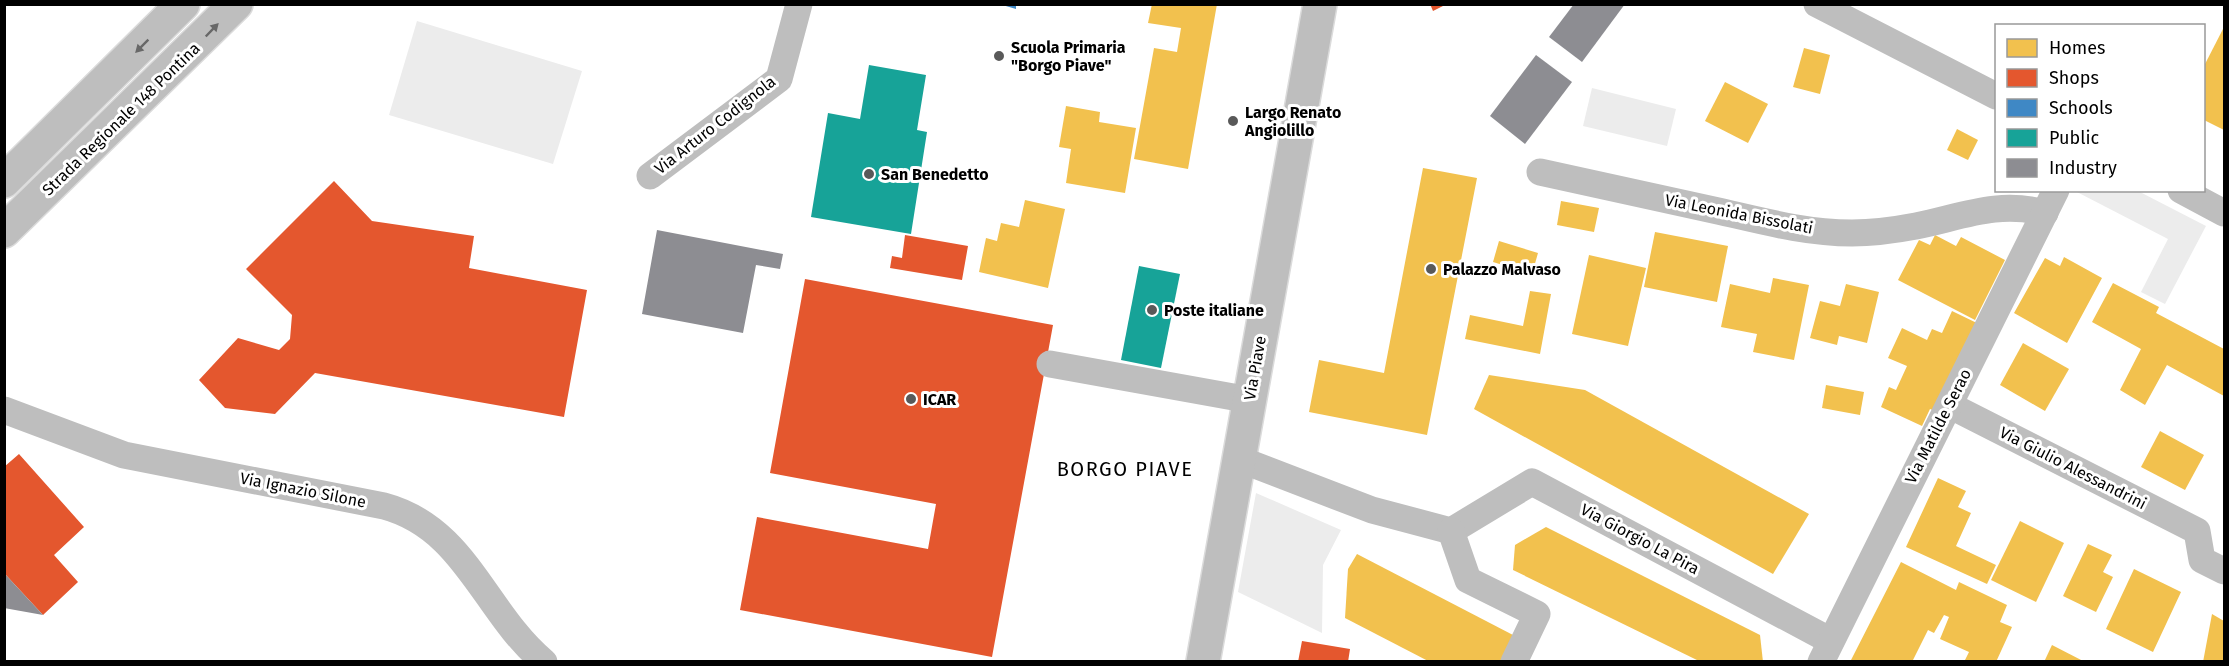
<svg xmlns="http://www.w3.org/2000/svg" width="2229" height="666" font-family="'Fira Sans',sans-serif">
	<rect width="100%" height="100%" fill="#fff"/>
	<g fill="#ececec">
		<polygon points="417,21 582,71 553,164 389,115"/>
		<polygon points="1592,88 1676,109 1667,146 1583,126"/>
		<polygon points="2075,191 2138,191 2206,226 2165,304 2141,292 2168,239"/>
		<polygon points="1256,493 1341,530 1323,565 1322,633 1238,592"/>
	</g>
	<g fill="#f2c14e">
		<polygon points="1152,4 1217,4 1188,169 1134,159 1154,48 1177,52 1181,28 1148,23"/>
		<polygon points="2224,27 2224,130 2204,120 2204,66"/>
		<polygon points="1804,48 1830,55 1820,94 1793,87"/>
		<polygon points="1725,82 1768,104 1748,143 1705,121"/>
		<polygon points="1066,106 1100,112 1099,122 1136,128 1125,193 1066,183 1071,149 1059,147"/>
		<polygon points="1957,129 1978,140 1968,160 1947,150"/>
		<polygon points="1423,168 1477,178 1427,435 1309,412 1319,360 1384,373"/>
		<polygon points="1025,200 1065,209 1048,288 979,272 986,238 997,241 1001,223 1019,227"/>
		<polygon points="1561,201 1599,208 1594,232 1557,225"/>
		<polygon points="1655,232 1728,246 1717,302 1644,287"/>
		<polygon points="1935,235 1956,246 1961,237 2005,260 1975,320 1898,280 1919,240 1930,245"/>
		<polygon points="1499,241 1538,253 1532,274 1493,262"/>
		<polygon points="1589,255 1646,268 1628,346 1572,334"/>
		<polygon points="2064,257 2102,278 2067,343 2014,313 2045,258 2060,266"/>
		<polygon points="1773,278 1809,285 1794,360 1753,352 1757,334 1721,327 1730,284 1770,293"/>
		<polygon points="2113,283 2159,307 2156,313 2224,349 2224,396 2167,365 2145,405 2120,390 2141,349 2092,322"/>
		<polygon points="1846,284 1879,292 1867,343 1839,336 1837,345 1810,338 1820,301 1840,306"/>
		<polygon points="1530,291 1551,294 1540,354 1465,339 1470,315 1523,326"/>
		<polygon points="1952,311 1983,326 1942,414 1930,409 1922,426 1881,407 1889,387 1896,390 1907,366 1888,358 1902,328 1927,340 1932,329 1942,333"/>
		<polygon points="2023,343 2069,369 2045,411 2000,385"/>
		<polygon points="1489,375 1585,390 1809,514 1773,574 1474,409"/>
		<polygon points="1826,385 1864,392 1860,415 1822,408"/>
		<polygon points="2160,431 2204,455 2185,490 2141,467"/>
		<polygon points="1938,478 1966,491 1958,507 1971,513 1956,546 1996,565 1987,584 1906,547"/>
		<polygon points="2020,521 2064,543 2036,602 1991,580"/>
		<polygon points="1546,527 1760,635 1763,662 1701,662 1513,570 1515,545"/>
		<polygon points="2088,544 2112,555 2103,572 2113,577 2096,612 2063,596"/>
		<polygon points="1357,554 1513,635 1501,662 1430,662 1345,618 1348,569"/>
		<polygon points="1901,562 1956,590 1959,582 2007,605 2000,622 2012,627 1996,662 1964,662 1969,652 1940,639 1949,617 1944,615 1934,633 1928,630 1912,662 1850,662"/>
		<polygon points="2134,569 2181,592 2153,652 2106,629"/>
		<polygon points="2212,614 2224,621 2224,662 2203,662"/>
		<polygon points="2052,645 2085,662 2044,662"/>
	</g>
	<g fill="#e4572e">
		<polygon points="1430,4 1447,4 1433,11"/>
		<polygon points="334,181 372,221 474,236 469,268 587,290 564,417 315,373 275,414 225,408 199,380 238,338 279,350 290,339 292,315 246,269"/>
		<polygon points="905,235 968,246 962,280 890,268 892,256 902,258"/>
		<polygon points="805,279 1053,325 992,657 740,610 757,517 928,549 936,504 770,473"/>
		<polygon points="19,454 84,527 54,555 78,582 43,615 4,573 4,467"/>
		<polygon points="1302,641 1350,649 1348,662 1298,662"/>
	</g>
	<polygon fill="#3f88c5" points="999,4 1016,4 1016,9"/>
	<g fill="#17a398">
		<polygon points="869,65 926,75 917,130 927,132 911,234 811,217 828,113 860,119"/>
		<polygon points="1139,266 1180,274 1161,368 1121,360"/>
	</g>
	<g fill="#8d8d92">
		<polygon points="1574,4 1625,4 1582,62 1549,37"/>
		<polygon points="1536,55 1572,82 1525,144 1490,116"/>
		<polygon points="657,230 783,254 780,269 756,265 743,333 642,314"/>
		<polygon points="4,573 43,615 4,608"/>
	</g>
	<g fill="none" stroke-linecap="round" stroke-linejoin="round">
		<defs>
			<polyline id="major" points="1203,662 1320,4"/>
			<g id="highway">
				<polyline points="4,181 183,4"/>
				<polyline points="4,231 236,4"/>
			</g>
		</defs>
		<use href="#major" stroke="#dbdbdb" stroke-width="36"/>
		<use href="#highway" stroke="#dbdbdb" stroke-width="36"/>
		<g stroke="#bebebe" stroke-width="27">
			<polyline points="1817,4 1996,96"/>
			<path d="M 1540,172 C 1599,185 1658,198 1718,211 C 1762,221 1806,233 1852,233 C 1873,233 1895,230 1916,226 C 1961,217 1998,200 2045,213"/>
			<polyline points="650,176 779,79 799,4"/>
			<polyline points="2181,190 2224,213"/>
			<polyline points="1050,364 1250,400"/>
			<polyline points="1949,405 2197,531 2202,560 2224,571"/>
			<path d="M 4,410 L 124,455 L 384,506 C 466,528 484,612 544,662"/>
			<polyline points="1239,459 1372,510 1451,531 1532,482 1831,641"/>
			<polyline points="1451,531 1468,580 1537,614 1514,662"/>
			<polyline points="1821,662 2056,190"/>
		</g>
		<use href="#major" stroke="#bebebe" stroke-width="33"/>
		<use href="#highway" stroke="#bebebe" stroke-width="33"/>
	</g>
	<defs><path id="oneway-solid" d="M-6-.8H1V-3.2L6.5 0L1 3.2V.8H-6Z" transform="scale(1.5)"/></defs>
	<g fill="#686868">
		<use href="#oneway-solid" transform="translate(212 30) rotate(-46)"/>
		<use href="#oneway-solid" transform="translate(142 46) rotate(135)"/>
	</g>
	<g fill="#595959" stroke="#fff" stroke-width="2">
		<circle cx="999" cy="56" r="6"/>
		<circle cx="1233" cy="121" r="6"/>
		<circle cx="869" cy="174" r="6"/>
		<circle cx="1431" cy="269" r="6"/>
		<circle cx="1152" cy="310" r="6"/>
		<circle cx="911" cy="399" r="6"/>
	</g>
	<g text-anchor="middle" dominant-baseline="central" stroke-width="6" stroke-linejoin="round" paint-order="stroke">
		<g font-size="16" font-weight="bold" fill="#000" stroke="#fff" text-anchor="start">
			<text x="1011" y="47">Scuola Primaria<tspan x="1011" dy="18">"Borgo Piave"</tspan></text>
			<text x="1245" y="112">Largo Renato<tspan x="1245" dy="18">Angiolillo</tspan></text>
			<text x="881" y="174">San Benedetto</text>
			<text x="1443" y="269">Palazzo Malvaso</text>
			<text x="1164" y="310">Poste italiane</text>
			<text x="923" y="399">ICAR</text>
		</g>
		<g font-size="16" fill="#000" stroke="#fff">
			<text transform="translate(121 119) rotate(-44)">Strada Regionale 148 Pontina</text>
			<text transform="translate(715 125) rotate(-38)">Via Arturo Codignola</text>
			<text transform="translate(1739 214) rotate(11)">Via Leonida Bissolati</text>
			<text transform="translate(1255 368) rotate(-80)">Via Piave</text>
			<text transform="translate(1938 426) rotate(-63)">Via Matilde Serao</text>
			<text transform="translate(2073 468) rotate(27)">Via Giulio Alessandrini</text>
			<text transform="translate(303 490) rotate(11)">Via Ignazio Silone</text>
			<text transform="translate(1640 539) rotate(28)">Via Giorgio La Pira</text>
		</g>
		<g font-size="20" letter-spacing="1.5" fill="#000" stroke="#fff">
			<text x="1125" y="469">BORGO PIAVE</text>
		</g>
	</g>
	<rect width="2229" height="666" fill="none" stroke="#000000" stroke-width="12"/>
	<rect x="1995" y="24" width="210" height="168" fill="#ffffff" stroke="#999999" stroke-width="1.5"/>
	<rect x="2007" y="39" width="30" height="18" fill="#f2c14e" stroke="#999999" stroke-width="1.5"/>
	<text x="2049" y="54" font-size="18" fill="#000000">Homes</text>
	<rect x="2007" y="69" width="30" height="18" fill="#e4572e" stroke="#999999" stroke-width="1.5"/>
	<text x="2049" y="84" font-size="18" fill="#000000">Shops</text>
	<rect x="2007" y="99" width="30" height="18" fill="#3f88c5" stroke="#999999" stroke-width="1.5"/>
	<text x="2049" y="114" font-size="18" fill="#000000">Schools</text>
	<rect x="2007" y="129" width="30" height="18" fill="#17a398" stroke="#999999" stroke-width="1.5"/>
	<text x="2049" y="144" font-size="18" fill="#000000">Public</text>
	<rect x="2007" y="159" width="30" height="18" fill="#8d8d92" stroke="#999999" stroke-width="1.5"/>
	<text x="2049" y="174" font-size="18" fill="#000000">Industry</text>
</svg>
